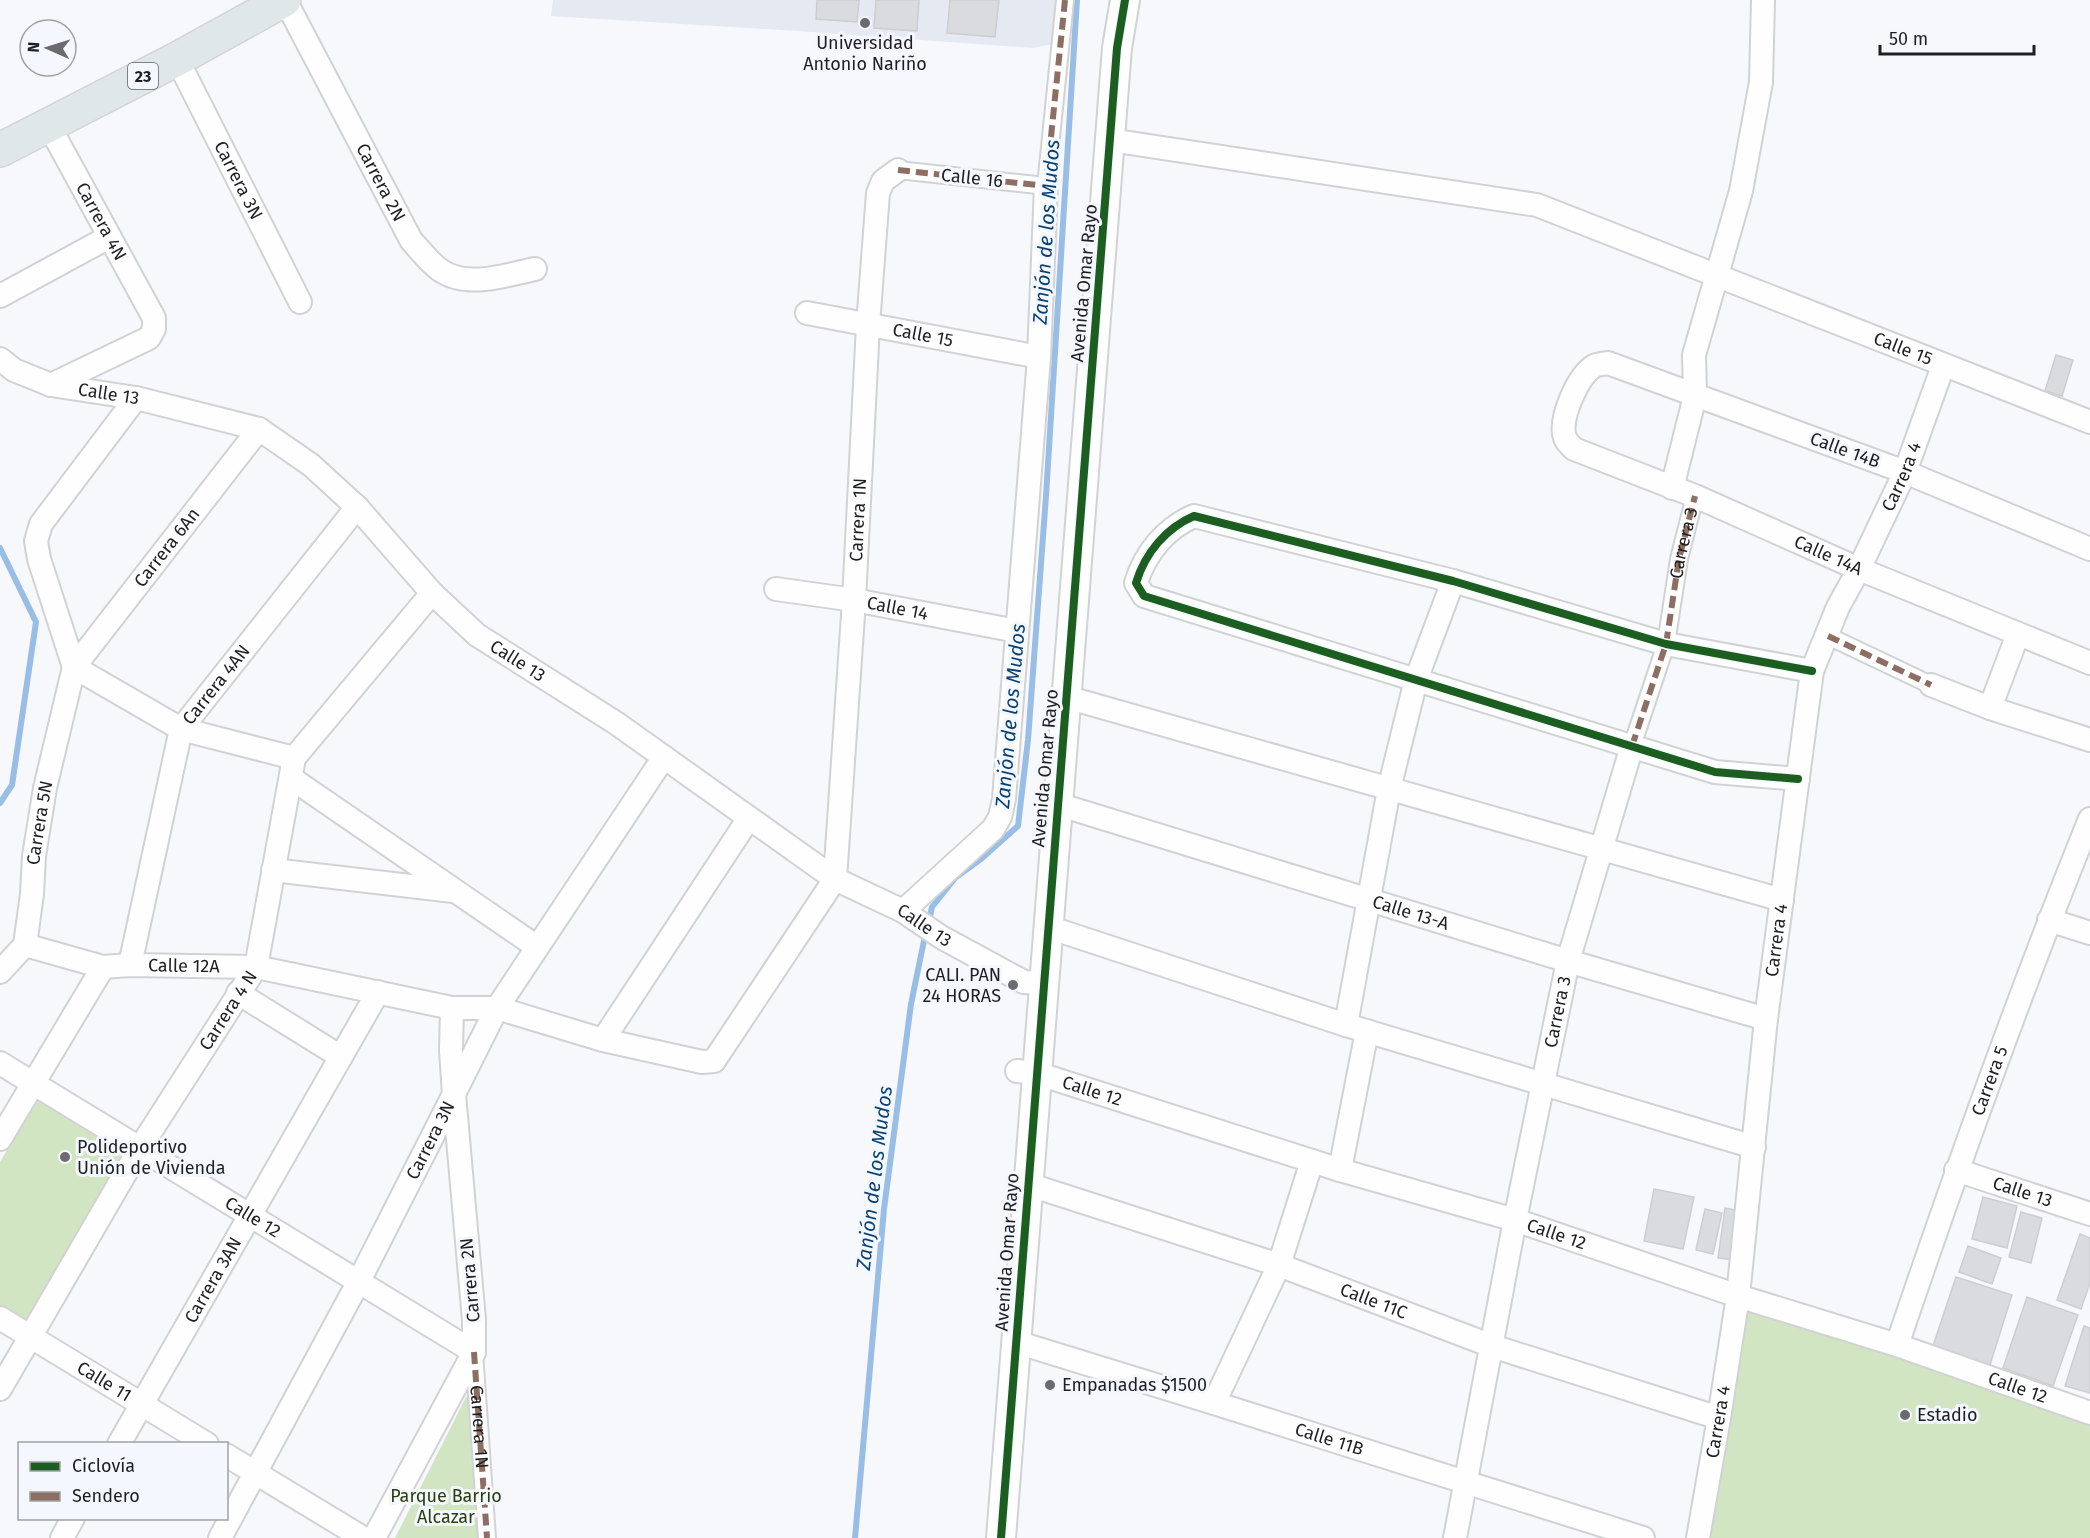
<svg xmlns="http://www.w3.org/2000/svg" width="2090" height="1538" font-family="'Fira Sans',sans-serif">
	<rect width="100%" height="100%" fill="#f7f8fc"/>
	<polygon fill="#e5e9f1" points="553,0 1057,0 1054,44 1032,48 798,31 551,16"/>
	<g fill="#d2e5c2">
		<polygon points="37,1098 130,1153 31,1327 0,1308 0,1162"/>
		<polygon points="1738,1296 2090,1413 2090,1538 1698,1538"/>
		<polygon points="469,1391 479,1538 395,1538"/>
	</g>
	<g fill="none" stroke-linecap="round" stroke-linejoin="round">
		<g stroke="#99bee6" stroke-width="6">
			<polyline points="0,548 36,622 12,785 0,803"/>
			<polyline points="929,921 932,907 956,877 981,859 1018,826 1028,740 1046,496 1077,0"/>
			<polyline points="855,1538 884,1209 911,1004 926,931"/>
		</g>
	</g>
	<g fill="#dadbde" stroke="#cdced1" stroke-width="1.5">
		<polygon points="817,0 859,0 857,22 816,19"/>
		<polygon points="876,0 919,0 917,31 874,28"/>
		<polygon points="950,0 999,0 995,37 947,33"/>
		<polygon points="2056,355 2073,360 2062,396 2045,391"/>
		<polygon points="1654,1189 1694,1197 1683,1249 1644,1241"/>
		<polygon points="1983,1197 2017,1206 2007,1248 1972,1239"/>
		<polygon points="1725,1208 1742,1211 1734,1260 1718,1258"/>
		<polygon points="1705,1209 1722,1213 1713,1254 1696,1250"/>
		<polygon points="2021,1212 2042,1218 2031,1263 2009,1257"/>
		<polygon points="2080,1234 2090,1238 2090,1283 2081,1309 2057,1300"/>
		<polygon points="1968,1246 2001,1258 1992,1284 1959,1272"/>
		<polygon points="1956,1277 2012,1295 1990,1365 1933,1346"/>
		<polygon points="2027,1297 2078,1315 2053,1386 2003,1368"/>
		<polygon points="2084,1326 2090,1328 2090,1393 2065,1386"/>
	</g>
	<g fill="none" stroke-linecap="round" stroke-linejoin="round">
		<defs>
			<g id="pedestrian">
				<polyline points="898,170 1046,186 1065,0"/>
				<polyline points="1828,636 1931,685"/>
				<path id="s1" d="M 1632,746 L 1666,644 L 1679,559 L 1695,496"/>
				<polyline points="474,1352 487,1538"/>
			</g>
			<g id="minor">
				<path id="s2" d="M 285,0 L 411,240 C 420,250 429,262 440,270 C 467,289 506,275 535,269"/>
				<path id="s3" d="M 177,59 L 300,302"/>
				<path id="s4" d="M 48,124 L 154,318 L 154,329 L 149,338 L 51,385"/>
				<path id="s5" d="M 1110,140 L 1537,205 L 2090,422"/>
				<polyline points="0,296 109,237"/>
				<path id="s6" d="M 807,313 L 1039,357"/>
				<path id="s7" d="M 0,359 L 14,370 L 51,385 L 136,398 L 259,429 L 311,465 L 357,507 L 432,593 L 477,635 L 616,723 L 835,879 L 903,911 L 941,937 L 1024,982 L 1043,983"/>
				<polyline points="136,398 41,524 36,541 39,559 74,667 181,729 294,758"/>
				<polyline points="1672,488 1695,396 1694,355 1741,191 1761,82 1763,0"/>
				<path id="s8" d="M 2090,549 L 1905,472 L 1608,363 C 1603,364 1598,364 1594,366 C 1578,376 1561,415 1564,434 C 1565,441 1569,444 1574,449 L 1695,496 L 1859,569 L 2090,663"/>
				<path id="s9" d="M 776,589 L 854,600 L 1017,631"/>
				<polyline points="1931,685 1990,708 2090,740"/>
				<polyline points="1066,697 1782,900"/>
				<polyline points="1990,708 2018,634"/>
				<polyline points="291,778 537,947"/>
				<path d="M 1798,779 L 1715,772 L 1144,596 L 1136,583 C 1145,553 1166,528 1194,516 L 1453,581 L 1666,644 L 1812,671"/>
				<path id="s10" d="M 1057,804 L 1568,961 L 1766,1019"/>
				<polyline points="273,870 453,891"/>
				<polyline points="903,911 993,829 1000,817 1004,799 1039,357 1046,186"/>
				<polyline points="2049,920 2090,933"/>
				<polyline points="1048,927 1346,1025 1754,1147"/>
				<path id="s11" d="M 25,945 L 103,967 L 130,965 L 256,967 L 452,1008 L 497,1008 L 664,757"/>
				<path id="s12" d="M 130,965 L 181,729 L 357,507"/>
				<path id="s13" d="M 0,972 L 25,945 L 32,894 L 34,856 L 45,788 L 74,667 L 259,429"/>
				<polyline points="238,993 341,1057"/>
				<polyline points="1346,1025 1389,789 1416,680 1453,581"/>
				<path id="s14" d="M 603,1040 L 702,1062 L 714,1061 L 835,879 L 854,600 L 868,325 L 878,193 L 883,181 L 898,170"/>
				<path id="s15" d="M 0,1063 L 474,1352"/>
				<path id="s16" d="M 1017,1071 L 1036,1073 L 1340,1170 L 1515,1220 L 1738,1296 L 1897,1345 L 2090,1413"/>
				<polyline points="0,1139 103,967"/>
				<polyline points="1340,1170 1367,1031"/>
				<path id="s17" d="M 1956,1170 L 2090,1214"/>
				<path id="s18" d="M 1027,1184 L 1279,1265 L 1492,1346 L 1719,1418"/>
				<path id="s19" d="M 0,1318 L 207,1444"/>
				<path id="s20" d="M 1016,1342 L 1214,1403 L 1643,1538"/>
				<path id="s21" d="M 1897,1345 C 1957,1168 2020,992 2090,819"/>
				<path id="s22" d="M 0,1389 L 140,1148 L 256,967 L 294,758 L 432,593"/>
				<polyline points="1214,1403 1279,1265 1312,1161"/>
				<path id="s23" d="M 119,1444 L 378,992"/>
				<polyline points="226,1455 363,1538"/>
				<polyline points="62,1538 73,1518"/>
				<path id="s24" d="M 220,1538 L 359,1281 L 454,1094 L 451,1051 L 452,1008"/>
				<polyline points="374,1538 474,1352 474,1320 454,1094 497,1008 603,1040 749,818"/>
				<path id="s25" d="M 1455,1538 L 1515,1220 L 1568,961 L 1632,746"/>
				<path id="s26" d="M 1698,1538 L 1719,1418 L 1738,1296 L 1766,1019 L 1812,671 L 1838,607 L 1859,569 L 1905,472 L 1943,366"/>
			</g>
			<polyline id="tertiary" points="1001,1538 1117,48 1125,0"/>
			<polyline id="primary" points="0,150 177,59 284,0"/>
		</defs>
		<use href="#pedestrian" stroke="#d0d2d4" stroke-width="20"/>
		<use href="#minor" stroke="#d0d2d4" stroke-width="26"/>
		<use href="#tertiary" stroke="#d0d2d4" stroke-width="32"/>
		<use href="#primary" stroke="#d3d4d6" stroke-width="36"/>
		<use href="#pedestrian" stroke="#fefeff" stroke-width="16"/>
		<use href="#minor" stroke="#fefeff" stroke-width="22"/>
		<use href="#tertiary" stroke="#fefeff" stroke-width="28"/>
		<use href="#primary" stroke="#e0e7e8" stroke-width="33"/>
		<g stroke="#8d6e63" stroke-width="6" stroke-dasharray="12 6" stroke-linecap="butt">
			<polyline points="898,170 1046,186 1065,0"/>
			<polyline points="1828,636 1931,685"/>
			<polyline points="1632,746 1666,644 1679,559 1695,496"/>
			<path id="s27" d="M 474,1352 L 487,1538"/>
		</g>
		<defs>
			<g id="cycleway">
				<path d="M 1798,779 L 1715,772 L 1144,596 L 1136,583 C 1145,553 1166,528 1194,516 L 1453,581 L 1666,644 L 1812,671"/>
				<polyline points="1001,1538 1117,48 1125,0"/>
			</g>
		</defs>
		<use href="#cycleway" stroke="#f5f7fe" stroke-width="11"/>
		<use href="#cycleway" stroke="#1b5e20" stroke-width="8"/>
	</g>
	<g fill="#6a6b6e" stroke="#f5f7fe" stroke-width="2">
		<circle cx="865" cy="23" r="6"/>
		<circle cx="1013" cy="985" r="6"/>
		<circle cx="65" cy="1157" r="6"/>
		<circle cx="1050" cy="1385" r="6"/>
		<circle cx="1905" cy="1415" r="6"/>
	</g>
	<g text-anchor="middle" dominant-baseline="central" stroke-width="6" stroke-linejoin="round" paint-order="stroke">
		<rect fill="#f5f7fe" stroke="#5e6063" stroke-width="1.5" x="128" y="63" width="30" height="26" rx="4.5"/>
		<g font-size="16" font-weight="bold" fill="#1e1f21">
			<text x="143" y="76">23</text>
		</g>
		<g font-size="18" fill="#1e1f21" stroke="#f5f7fe" text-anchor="start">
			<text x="865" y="43" text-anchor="middle">Universidad<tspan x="865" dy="21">Antonio Nariño</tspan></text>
			<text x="1001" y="975" text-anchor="end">CALI. PAN<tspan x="1001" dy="21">24 HORAS</tspan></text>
			<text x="77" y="1147">Polideportivo<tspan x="77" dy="21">Unión de Vivienda</tspan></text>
			<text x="1062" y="1385">Empanadas $1500</text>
			<text x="1917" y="1415">Estadio</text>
		</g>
		<g font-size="18" fill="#1e1f21" stroke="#f5f7fe">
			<text transform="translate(972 178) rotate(6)">Calle 16</text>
			<text stroke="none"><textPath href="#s3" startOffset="136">Carrera 3N</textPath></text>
			<text stroke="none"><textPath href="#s2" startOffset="206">Carrera 2N</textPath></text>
			<text stroke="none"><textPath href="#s4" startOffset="111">Carrera 4N</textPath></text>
			<text transform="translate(1084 283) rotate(-85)">Avenida Omar Rayo</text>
			<text stroke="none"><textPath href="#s6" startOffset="118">Calle 15</textPath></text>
			<text stroke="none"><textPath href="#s5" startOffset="825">Calle 15</textPath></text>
			<text stroke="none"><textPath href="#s7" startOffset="116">Calle 13</textPath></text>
			<text transform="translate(1845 450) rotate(20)">Calle 14B</text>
			<text stroke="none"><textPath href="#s26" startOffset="1089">Carrera 4</textPath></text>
			<text stroke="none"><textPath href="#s14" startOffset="692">Carrera 1N</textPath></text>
			<text stroke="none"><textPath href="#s1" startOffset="210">Carrera 3</textPath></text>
			<text stroke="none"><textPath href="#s13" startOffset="471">Carrera 6An</textPath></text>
			<text stroke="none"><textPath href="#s8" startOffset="902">Calle 14A</textPath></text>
			<text stroke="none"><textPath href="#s9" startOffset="123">Calle 14</textPath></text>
			<text stroke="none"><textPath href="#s7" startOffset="620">Calle 13</textPath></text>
			<text stroke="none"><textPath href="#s12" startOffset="298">Carrera 4AN</textPath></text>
			<text transform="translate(1045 768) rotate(-85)">Avenida Omar Rayo</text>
			<text stroke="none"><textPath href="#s13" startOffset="160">Carrera 5N</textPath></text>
			<text stroke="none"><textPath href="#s10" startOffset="370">Calle 13-A</textPath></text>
			<text stroke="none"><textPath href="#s7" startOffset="1106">Calle 13</textPath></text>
			<text stroke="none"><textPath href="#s26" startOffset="603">Carrera 4</textPath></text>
			<text stroke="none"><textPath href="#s11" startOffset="162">Calle 12A</textPath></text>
			<text stroke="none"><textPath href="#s22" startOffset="442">Carrera 4 N</textPath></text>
			<text stroke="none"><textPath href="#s25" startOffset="536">Carrera 3</textPath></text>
			<text stroke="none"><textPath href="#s21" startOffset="280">Carrera 5</textPath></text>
			<text stroke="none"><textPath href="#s16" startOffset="78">Calle 12</textPath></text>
			<text stroke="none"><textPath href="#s24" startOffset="450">Carrera 3N</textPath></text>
			<text stroke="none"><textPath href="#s17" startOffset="70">Calle 13</textPath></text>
			<text stroke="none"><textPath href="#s15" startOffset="296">Calle 12</textPath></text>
			<text stroke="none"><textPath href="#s16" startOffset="564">Calle 12</textPath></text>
			<text transform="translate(1007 1252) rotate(-86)">Avenida Omar Rayo</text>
			<text stroke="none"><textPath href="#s23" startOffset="189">Carrera 3AN</textPath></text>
			<text transform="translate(470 1280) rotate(-95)">Carrera 2N</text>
			<text stroke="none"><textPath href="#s18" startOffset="366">Calle 11C</textPath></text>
			<text stroke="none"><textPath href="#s19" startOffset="122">Calle 11</textPath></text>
			<text stroke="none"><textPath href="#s16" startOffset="1050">Calle 12</textPath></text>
			<text stroke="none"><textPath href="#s26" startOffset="118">Carrera 4</textPath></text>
			<text stroke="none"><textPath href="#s27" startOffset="75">Carrera 1N</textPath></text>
			<text stroke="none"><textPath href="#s20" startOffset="328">Calle 11B</textPath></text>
		</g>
		<g font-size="18" fill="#2a3f0e" stroke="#f5f7fe">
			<text x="446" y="1496">Parque Barrio<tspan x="446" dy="21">Alcazar</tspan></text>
		</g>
		<g font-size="20" font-style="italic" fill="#064275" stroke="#f5f7fe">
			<text transform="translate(1046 232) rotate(-86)">Zanjón de los Mudos</text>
			<text transform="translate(1010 716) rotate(-85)">Zanjón de los Mudos</text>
			<text transform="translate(874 1178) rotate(-83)">Zanjón de los Mudos</text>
		</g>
	</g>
	<rect x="18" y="1442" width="210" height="78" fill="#f5f7fe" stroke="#9fa1a6" stroke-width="1.5"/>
	<rect x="30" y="1462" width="30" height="9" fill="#1b5e20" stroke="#9fa1a6" stroke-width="1.5"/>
	<text x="72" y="1472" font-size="18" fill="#1e1f21">Ciclovía</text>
	<rect x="30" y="1492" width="30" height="9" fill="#8d6e63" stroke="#9fa1a6" stroke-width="1.5"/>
	<text x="72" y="1502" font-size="18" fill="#1e1f21">Sendero</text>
	<g transform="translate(48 48) rotate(273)"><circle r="28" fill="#f5f7fe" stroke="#9fa1a6" stroke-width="1.5"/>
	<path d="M0-4.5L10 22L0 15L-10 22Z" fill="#6a6b6e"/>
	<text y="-9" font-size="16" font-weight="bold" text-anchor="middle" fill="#1e1f21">N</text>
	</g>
	<path d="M1880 45v9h154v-9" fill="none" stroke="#1e1f21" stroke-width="3"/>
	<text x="1889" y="45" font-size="18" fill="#1e1f21" stroke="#f5f7fe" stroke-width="4.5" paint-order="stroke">50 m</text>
</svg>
